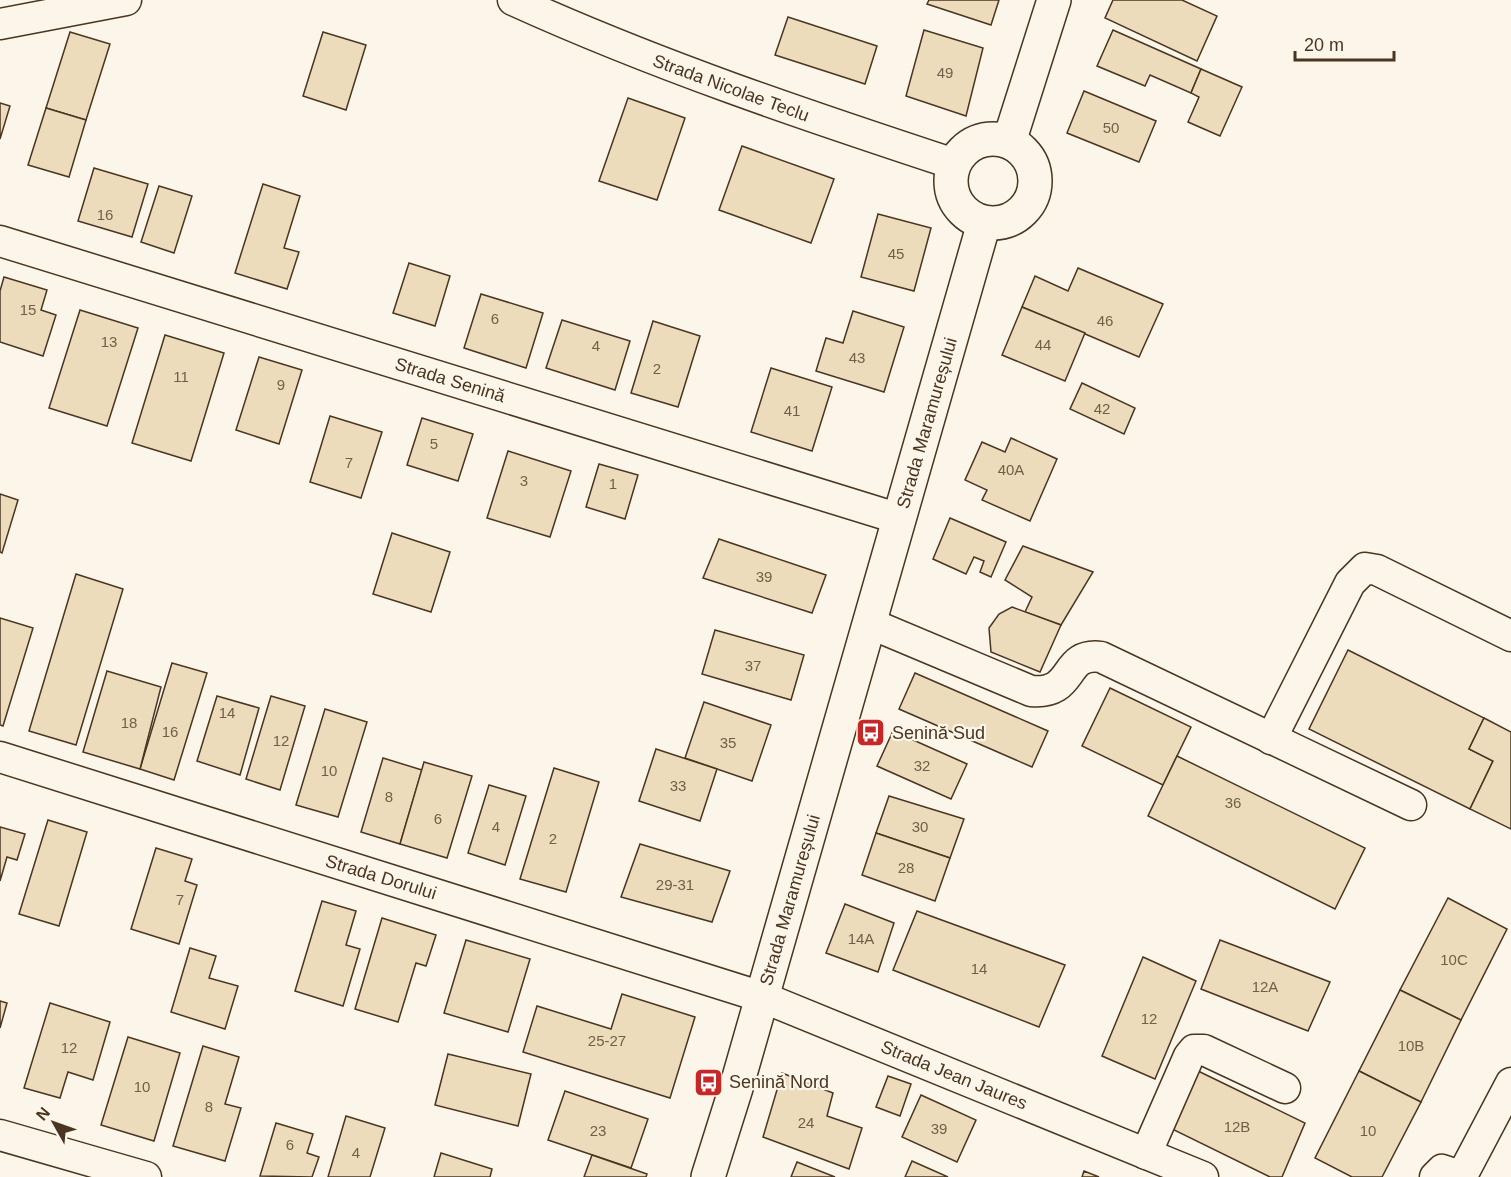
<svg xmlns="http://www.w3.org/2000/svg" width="1511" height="1177" font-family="Helvetica,sans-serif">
	<rect width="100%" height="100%" fill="#fbf6e9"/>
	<g fill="#ecdcbc" stroke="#4a3520" stroke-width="1.5">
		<polygon points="929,0 999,0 991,25 927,4"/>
		<polygon points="1113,0 1182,0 1217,16 1197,61 1105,18"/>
		<polygon points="788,17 877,46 865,84 775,55"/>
		<polygon points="924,30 983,48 966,116 906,96"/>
		<polygon points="1113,30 1201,69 1191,93 1150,75 1145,86 1097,66"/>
		<polygon points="70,32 110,44 86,120 46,108"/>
		<polygon points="323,32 366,45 346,110 303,96"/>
		<polygon points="1201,69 1242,87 1220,136 1188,122 1199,97 1191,93"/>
		<polygon points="1084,91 1156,121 1139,162 1067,133"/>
		<polygon points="628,98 685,118 657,200 599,181"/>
		<polygon points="0,103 10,106 0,139"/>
		<polygon points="46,108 86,120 69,177 28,165"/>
		<polygon points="742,146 834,179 811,243 719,210"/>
		<polygon points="94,168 148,184 132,237 78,221"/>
		<polygon points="263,184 300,196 284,248 299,252 287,289 235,273"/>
		<polygon points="159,186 192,196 174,253 141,242"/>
		<polygon points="878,214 931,228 914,291 861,277"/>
		<polygon points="409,263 450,276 435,326 393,313"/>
		<polygon points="1078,268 1163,304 1139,357 1022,307 1035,276 1068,291"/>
		<polygon points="4,277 47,290 41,310 56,315 43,356 0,342 0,291"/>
		<polygon points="481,294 543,313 526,368 464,348"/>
		<polygon points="1022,307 1085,333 1065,381 1002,355"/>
		<polygon points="80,310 138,328 107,426 49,408"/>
		<polygon points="853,311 904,327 884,392 816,371 826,338 843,343"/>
		<polygon points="562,320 630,341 615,390 546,368"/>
		<polygon points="653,321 700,336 678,407 631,393"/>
		<polygon points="165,335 224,353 191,461 132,443"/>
		<polygon points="259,357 302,370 279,444 236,430"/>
		<polygon points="771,368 832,387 812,451 751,432"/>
		<polygon points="1082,383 1135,408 1124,434 1070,409"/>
		<polygon points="330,416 382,432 361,498 310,482"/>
		<polygon points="422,418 473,434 458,481 407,465"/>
		<polygon points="1011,438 1057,459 1030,521 982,500 987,490 965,480 982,442 1005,452"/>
		<polygon points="508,451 571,471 550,537 487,518"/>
		<polygon points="599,464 638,475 625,519 586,507"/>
		<polygon points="0,494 18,500 2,553 0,552"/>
		<polygon points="950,518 1006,542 991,577 980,572 984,561 974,557 966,574 933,559"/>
		<polygon points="392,533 450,552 431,612 373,594"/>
		<polygon points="719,539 826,575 812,613 703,578"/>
		<polygon points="1023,546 1093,572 1061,625 1025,612 1032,597 1005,580"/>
		<polygon points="76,574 123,589 76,745 29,731"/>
		<polygon points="1012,607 1061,625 1040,672 991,652 989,628 999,614"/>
		<polygon points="0,618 33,628 3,726 0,725"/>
		<polygon points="715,630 804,655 791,700 702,674"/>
		<polygon points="1348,650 1484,718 1469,749 1493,761 1470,809 1309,729"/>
		<polygon points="172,663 207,673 174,780 140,769"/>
		<polygon points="107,671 161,687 140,769 83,752"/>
		<polygon points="915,673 1048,731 1032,767 899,709"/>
		<polygon points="1110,688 1191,727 1163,785 1082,746"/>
		<polygon points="217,696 259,708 240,775 197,761"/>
		<polygon points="271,696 305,706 280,790 246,779"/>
		<polygon points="704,702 771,725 752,781 685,758"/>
		<polygon points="325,709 367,722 338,817 296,805"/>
		<polygon points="1484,718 1511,732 1511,829 1470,809 1493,761 1469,749"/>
		<polygon points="893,731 967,764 951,799 877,766"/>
		<polygon points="656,749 717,769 700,821 639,801"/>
		<polygon points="1177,756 1365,848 1335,909 1148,816"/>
		<polygon points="383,758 422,770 400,844 361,832"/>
		<polygon points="424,762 472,776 447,858 400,844"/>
		<polygon points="554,768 599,782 566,892 520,879"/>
		<polygon points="489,785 526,796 505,865 468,853"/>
		<polygon points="889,796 964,819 950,858 876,833"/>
		<polygon points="48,820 87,832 59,926 19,914"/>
		<polygon points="0,827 25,834 17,860 7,857 0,881"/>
		<polygon points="876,833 950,858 935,901 862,875"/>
		<polygon points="640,844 730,871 712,922 621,897"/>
		<polygon points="156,848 192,859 185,881 197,885 179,944 131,929"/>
		<polygon points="1448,898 1507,929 1461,1020 1400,990"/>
		<polygon points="322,901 356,911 346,945 360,949 343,1006 295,991"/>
		<polygon points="845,904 894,923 878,972 826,953"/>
		<polygon points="917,911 1065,965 1039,1027 893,970"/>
		<polygon points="382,918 436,935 426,966 416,963 398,1022 355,1009"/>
		<polygon points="466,940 530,959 508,1032 444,1013"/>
		<polygon points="1220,940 1330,982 1308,1031 1201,989"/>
		<polygon points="190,948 216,956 209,978 238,986 225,1029 171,1012"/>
		<polygon points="1143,957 1196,981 1155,1079 1102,1056"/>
		<polygon points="1400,990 1461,1020 1421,1102 1359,1071"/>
		<polygon points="622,994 695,1017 670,1098 523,1052 537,1006 611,1029"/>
		<polygon points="0,1001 7,1003 0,1028"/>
		<polygon points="50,1003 110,1022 93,1080 68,1072 60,1098 24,1088"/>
		<polygon points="128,1037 180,1053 154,1141 101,1125"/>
		<polygon points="203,1046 239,1057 225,1104 241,1108 225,1161 173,1146"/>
		<polygon points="448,1054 531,1074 518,1126 435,1105"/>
		<polygon points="1196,1070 1305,1123 1282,1177 1270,1177 1170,1128"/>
		<polygon points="1359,1071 1421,1102 1382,1177 1352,1177 1315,1158"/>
		<polygon points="782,1073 833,1093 827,1116 862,1128 849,1169 763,1137"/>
		<polygon points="888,1076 911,1084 900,1116 876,1107"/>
		<polygon points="565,1091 648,1119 631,1168 548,1140"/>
		<polygon points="921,1095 976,1120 957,1162 902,1137"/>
		<polygon points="346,1116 385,1128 370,1177 328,1177"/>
		<polygon points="276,1123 313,1134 307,1153 319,1157 312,1177 260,1176"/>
		<polygon points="441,1153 492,1169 490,1177 434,1177"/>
		<polygon points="592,1155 647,1174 646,1177 584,1177"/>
		<polygon points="912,1161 948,1177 905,1177"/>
		<polygon points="797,1162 835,1177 791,1177"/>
		<polygon points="1084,1171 1099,1177 1082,1177"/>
	</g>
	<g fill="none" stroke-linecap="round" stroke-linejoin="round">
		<defs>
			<g id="street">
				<path d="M 513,0 C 656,65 805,115 954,164"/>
				<polyline points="0,24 126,0"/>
				<polyline points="0,241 900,519"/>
				<path d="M 869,623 L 1031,691 C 1077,695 1061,652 1101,657 L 1411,805"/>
				<polyline points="1271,739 1350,583 1365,568 1377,570 1511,636"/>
				<polyline points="0,757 762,997 1203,1177"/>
				<polyline points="0,1135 146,1177"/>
				<polyline points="1146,1154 1189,1056 1194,1050 1204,1050 1285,1088"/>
				<polyline points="1435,1177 1442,1170 1454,1174 1464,1172 1511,1083"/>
			</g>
			<g id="secondary">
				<circle cx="993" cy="181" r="42"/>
				<polyline points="1009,142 1054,0"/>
				<polyline points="708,1177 736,1088 984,223"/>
			</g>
		</defs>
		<use href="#street" stroke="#4a3520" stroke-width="33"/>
		<use href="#secondary" stroke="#4a3520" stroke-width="36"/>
		<use href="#street" stroke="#fbf6e9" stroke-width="30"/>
		<use href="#secondary" stroke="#fbf6e9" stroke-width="33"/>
	</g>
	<defs>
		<symbol id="bus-square" viewBox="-11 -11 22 22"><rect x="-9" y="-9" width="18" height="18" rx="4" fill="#c62828" stroke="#fbf6e9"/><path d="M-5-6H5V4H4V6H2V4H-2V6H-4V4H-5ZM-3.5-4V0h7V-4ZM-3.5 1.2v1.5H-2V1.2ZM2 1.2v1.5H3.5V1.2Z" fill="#fff"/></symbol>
	</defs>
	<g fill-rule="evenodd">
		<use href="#bus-square" x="854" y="716" width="33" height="33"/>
		<use href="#bus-square" x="692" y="1066" width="33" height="33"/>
	</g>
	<g text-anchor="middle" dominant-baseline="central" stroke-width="4.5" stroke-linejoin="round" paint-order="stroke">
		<g font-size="15" fill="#725f47">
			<text x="945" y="72">49</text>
			<text x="1111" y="127">50</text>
			<text x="105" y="214">16</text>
			<text x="896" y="253">45</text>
			<text x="28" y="309">15</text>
			<text x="495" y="318">6</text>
			<text x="1105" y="320">46</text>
			<text x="109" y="341">13</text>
			<text x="1043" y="344">44</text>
			<text x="596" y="345">4</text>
			<text x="857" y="357">43</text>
			<text x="657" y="368">2</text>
			<text x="181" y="376">11</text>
			<text x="281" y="384">9</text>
			<text x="1102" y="408">42</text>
			<text x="792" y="410">41</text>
			<text x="434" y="443">5</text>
			<text x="349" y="462">7</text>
			<text x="1011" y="469">40A</text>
			<text x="524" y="480">3</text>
			<text x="613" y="483">1</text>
			<text x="764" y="576">39</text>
			<text x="753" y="665">37</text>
			<text x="227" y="712">14</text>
			<text x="129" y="722">18</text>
			<text x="170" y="731">16</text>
			<text x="281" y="740">12</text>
			<text x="728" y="742">35</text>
			<text x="922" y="765">32</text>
			<text x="329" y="770">10</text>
			<text x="678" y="785">33</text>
			<text x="389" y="796">8</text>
			<text x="1233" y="802">36</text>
			<text x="438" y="818">6</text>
			<text x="496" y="826">4</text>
			<text x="920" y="826">30</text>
			<text x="553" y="838">2</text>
			<text x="906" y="867">28</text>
			<text x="675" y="884">29-31</text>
			<text x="180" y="899">7</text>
			<text x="861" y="938">14A</text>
			<text x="1454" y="959">10C</text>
			<text x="979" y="968">14</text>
			<text x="1265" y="986">12A</text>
			<text x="1149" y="1018">12</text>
			<text x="607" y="1040">25-27</text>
			<text x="1411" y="1045">10B</text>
			<text x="69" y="1047">12</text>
			<text x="142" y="1086">10</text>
			<text x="209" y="1106">8</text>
			<text x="806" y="1122">24</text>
			<text x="1237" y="1126">12B</text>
			<text x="939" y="1128">39</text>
			<text x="598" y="1130">23</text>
			<text x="1368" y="1130">10</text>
			<text x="290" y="1144">6</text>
			<text x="356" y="1152">4</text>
		</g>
		<g font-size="18" fill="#4a3520" stroke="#fbf6e9">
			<text transform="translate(731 88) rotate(20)">Strada Nicolae Teclu</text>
			<text transform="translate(450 380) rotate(17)">Strada Senină</text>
			<text transform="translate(927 423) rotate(-74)">Strada Maramureșului</text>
			<text transform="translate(381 877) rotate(17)">Strada Dorului</text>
			<text transform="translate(790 900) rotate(-74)">Strada Maramureșului</text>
			<text transform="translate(954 1075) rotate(22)">Strada Jean Jaures</text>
		</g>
		<g font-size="18" fill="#4a3520" stroke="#fbf6e9" text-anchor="start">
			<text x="892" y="733">Senină Sud</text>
			<text x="729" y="1082">Senină Nord</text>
		</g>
	</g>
	<g transform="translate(54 1123) rotate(310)" stroke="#fbf6e9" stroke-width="4.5" paint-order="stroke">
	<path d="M0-4.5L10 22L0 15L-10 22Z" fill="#4a3520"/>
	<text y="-9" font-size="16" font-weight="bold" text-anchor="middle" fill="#4a3520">N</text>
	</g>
	<path d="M1295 51v9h99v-9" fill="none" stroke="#4a3520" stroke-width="3"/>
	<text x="1304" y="51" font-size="18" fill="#4a3520" stroke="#fbf6e9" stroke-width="4.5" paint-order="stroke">20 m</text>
</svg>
